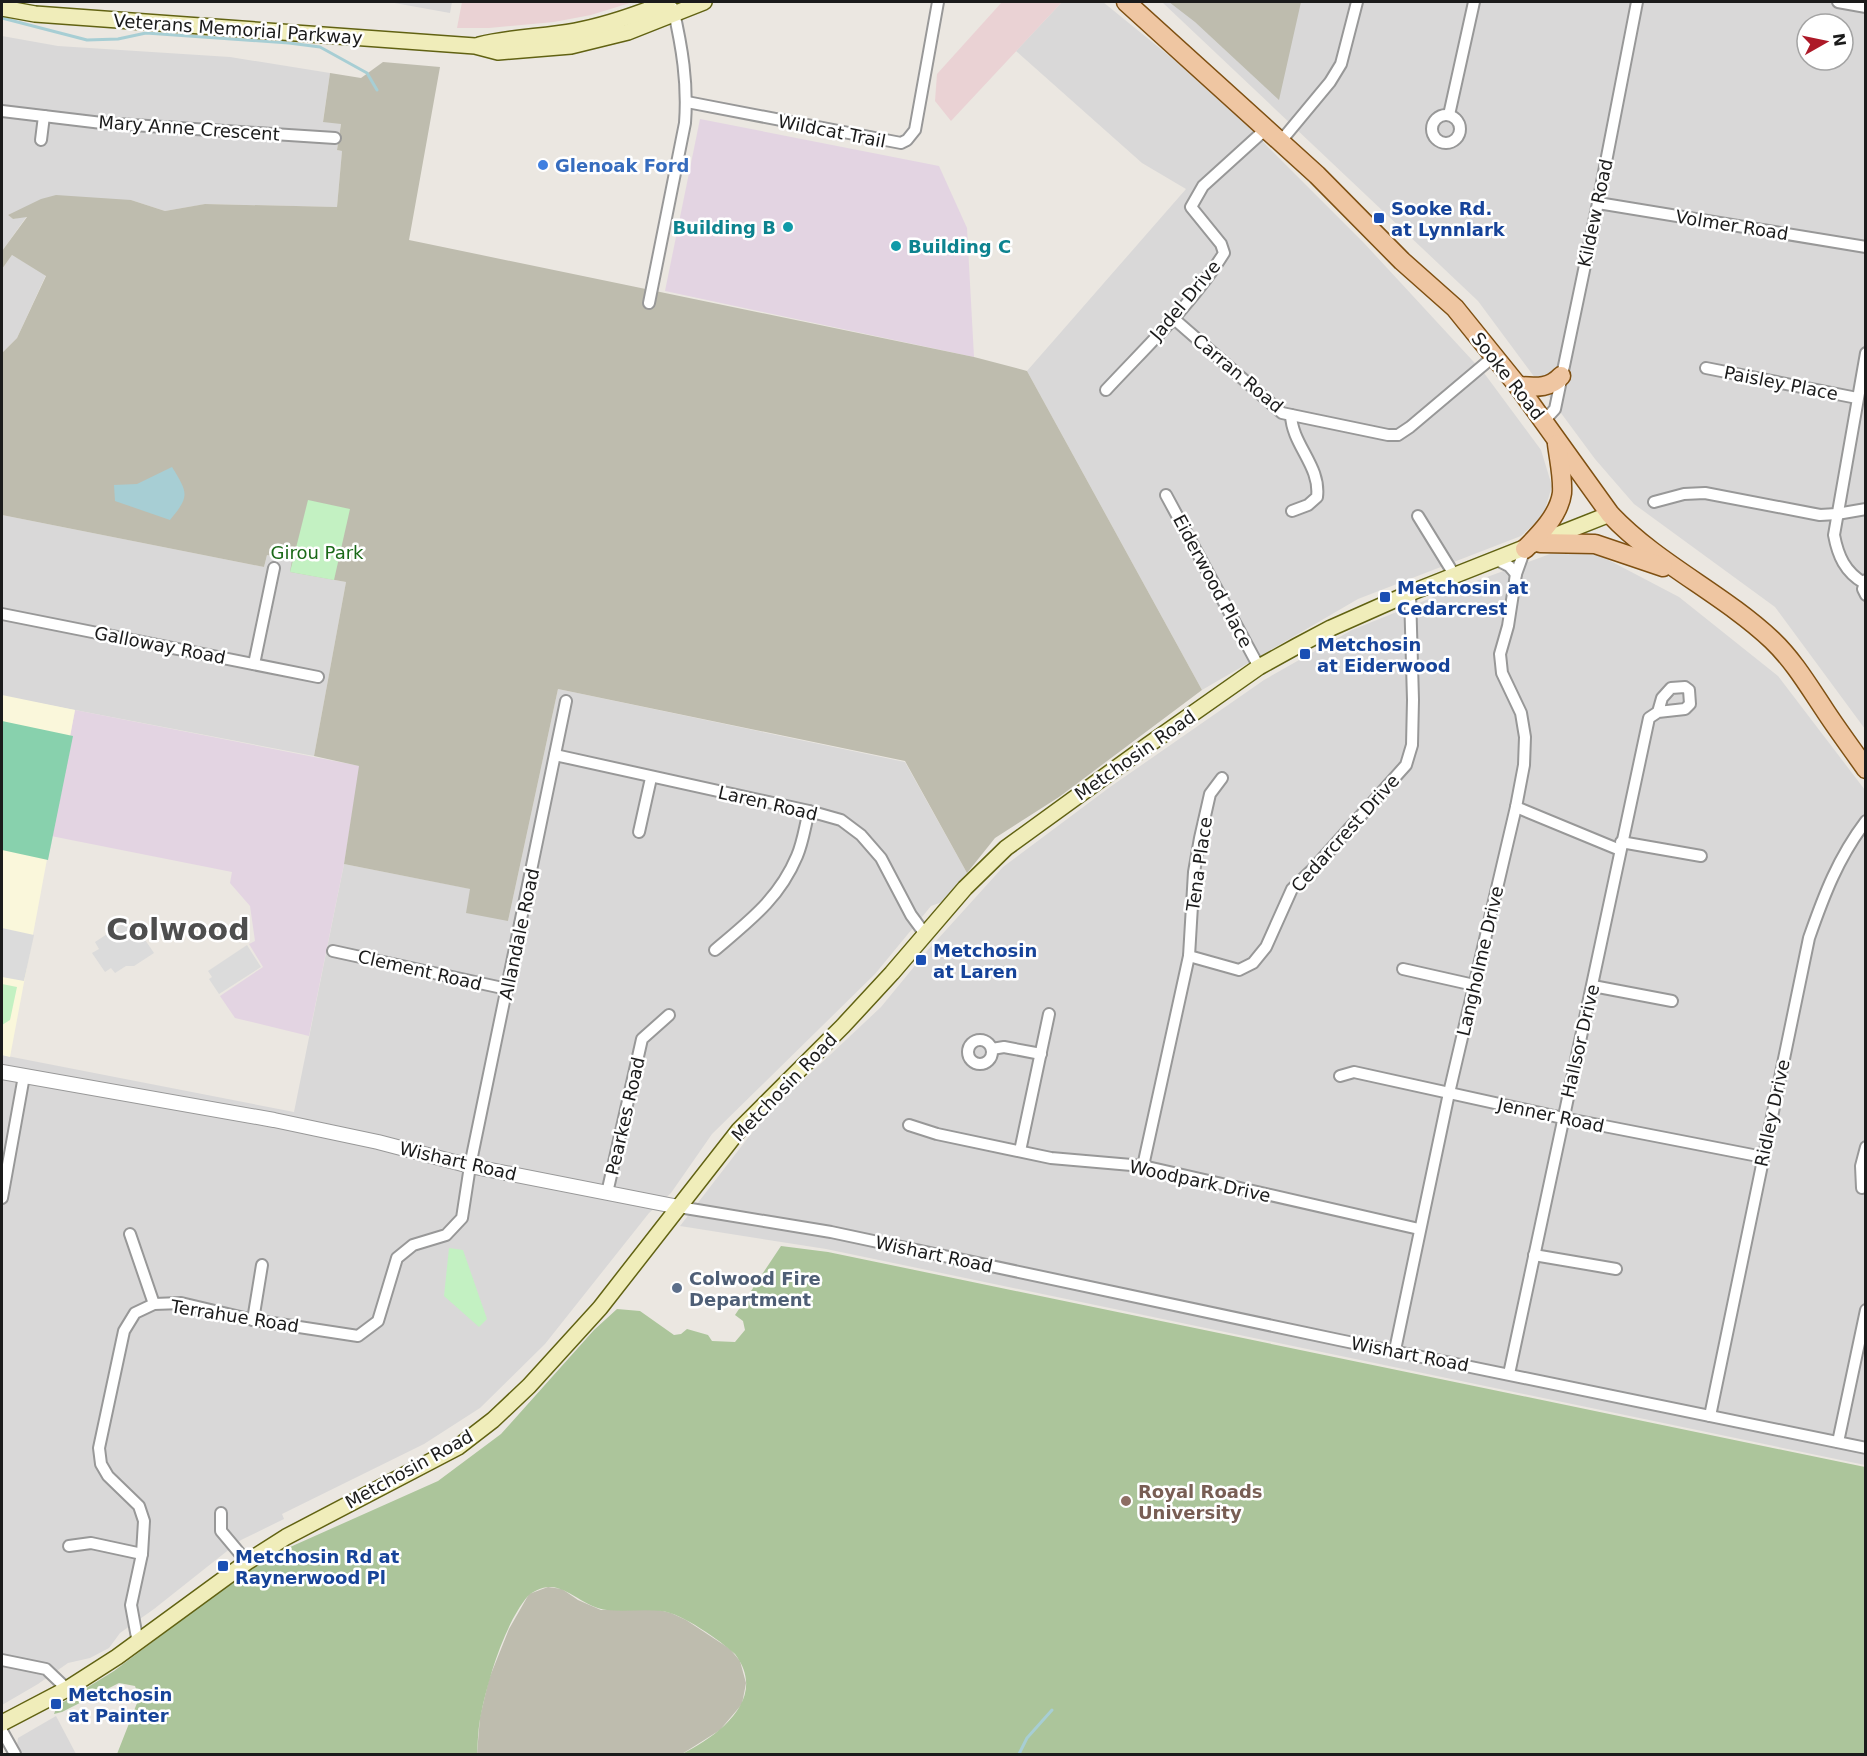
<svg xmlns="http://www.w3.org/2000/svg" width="1867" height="1756" font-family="'DejaVu Sans',sans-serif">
	<rect width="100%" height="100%" fill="#ebe7e1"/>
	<g fill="#d9d8d8" fill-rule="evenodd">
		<polygon points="389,2 452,2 450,13"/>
		<polygon points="1062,2 1103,2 1194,76 1244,120 1267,146 1364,243 1484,373 1541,450 1552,486 1543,516 1521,536 1358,599 1202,690 1027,371 1186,189 1142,163 1016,51"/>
		<path d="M 1162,2 L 1865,2 L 1865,729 L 1775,607 L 1634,504 L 1595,459 L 1478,301 ZM 1807,24 L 1843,24 L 1843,60 L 1807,60 Z"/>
		<polygon points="2,36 58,46 230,57 330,73 323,121 341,123 337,150 342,151 337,207 206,204 165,211 131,200 8,215 13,219 27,216 2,251"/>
		<polygon points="12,255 46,275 17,338 2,353 2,269"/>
		<polygon points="2,515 264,567 267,555 293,560 290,572 346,582 314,756 2,696"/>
		<polygon points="1550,554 1597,554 1679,597 1778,676 1865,790 1865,1465 826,1249 680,1226 764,1117 881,1007 927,951 1003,867 1110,787 1264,680 1352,630 1446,592"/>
		<polygon points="558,689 905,762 967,873 942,902 931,906 875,974 712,1134 671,1193 649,1213 545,1344 480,1408 424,1444 282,1514 284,1519 241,1540 154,1609 120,1633 109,1648 90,1658 68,1663 38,1684 2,1705 2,1055 294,1112 344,864 471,889 508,921"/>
		<polygon points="56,1716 76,1754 21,1754 17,1746 18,1738"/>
	</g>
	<g fill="#ead2d4">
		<polygon points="462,2 633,2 591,15 554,22 489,28 457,28"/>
		<polygon points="1002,2 1062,2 951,121 935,101 937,74"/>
	</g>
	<g fill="#e3d4e2">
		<polygon points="700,119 939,166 967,228 974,357 665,291"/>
		<polygon points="75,710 360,766 344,864 309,1036 235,1018 220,996 263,967 249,944 255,941 250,906 230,883 232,872 51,836"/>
	</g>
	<polygon fill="#faf7db" points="2,695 75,710 10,1057 2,1055"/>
	<g fill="#bebcae">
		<polygon points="1169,2 1301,2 1279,100 1195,22"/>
		<polygon points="383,62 440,67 409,240 974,357 1027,371 1202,690 1059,797 995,838 967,873 905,761 558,689 508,921 466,913 470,889 344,864 359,766 314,756 346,582 290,572 292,560 267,555 264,567 2,515 2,353 17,338 46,276 12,255 2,269 2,251 27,217 13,219 8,215 41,199 56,195 131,200 165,211 205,204 337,207 342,151 337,150 341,124 323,122 330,73 361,78"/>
		<polygon points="548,1587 562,1589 578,1600 601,1610 659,1610 671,1613 686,1620 730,1649 740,1661 746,1683 742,1704 720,1730 682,1754 477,1754 480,1717 489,1679 509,1629 529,1594"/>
	</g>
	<path fill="#acc59b" d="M 781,1246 L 828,1252 L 1865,1467 L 1866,1699 L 1864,1701 L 1865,1754 L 682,1754 C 718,1736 769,1699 735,1654 C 721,1641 681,1613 662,1611 C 643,1609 625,1612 607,1610 C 586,1608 565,1585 549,1587 C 543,1587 531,1592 528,1596 C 505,1623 488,1679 481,1714 C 478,1727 478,1741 477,1754 L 117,1754 L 139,1698 L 135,1686 L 119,1683 L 62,1712 L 54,1714 L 57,1706 L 114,1671 L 261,1560 L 438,1481 L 501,1434 L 594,1330 L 617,1309 L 640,1311 L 674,1335 L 681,1334 L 687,1329 L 708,1335 L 712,1341 L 735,1342 L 745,1330 L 743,1321 L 735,1315 Z"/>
	<g fill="#c3f1c2">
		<polygon points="308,500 350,509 334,580 290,572"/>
		<polygon points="2,984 17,987 10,1020 2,1025"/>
		<polygon points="449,1248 463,1250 487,1319 479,1327 444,1296"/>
	</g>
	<polygon fill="#88d1ad" points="2,721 73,736 48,860 2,850"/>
	<g fill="#dbdbdb">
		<polygon points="124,923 129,929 135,925 154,953 134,966 126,966 115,973 111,968 105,972 92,953 99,949 95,942"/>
		<polygon points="2,928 34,935 24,981 2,977"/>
		<polygon points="247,945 261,967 219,994 209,979 212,977 208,971"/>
	</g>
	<path fill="#a7ced4" d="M 172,467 C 188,493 190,496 170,520 L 115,501 L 114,485 L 137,484 Z"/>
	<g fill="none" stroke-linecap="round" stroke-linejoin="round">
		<g stroke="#a7ced4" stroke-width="3">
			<polyline points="2,18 87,40 118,39 146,33 289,43 320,47 367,73 377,90"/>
			<polyline points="1019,1754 1027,1738 1052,1710"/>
		</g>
		<defs>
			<g id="minor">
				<polyline points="1838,2 1866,7"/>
				<polyline points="687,102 901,143 907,140 915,130 938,2"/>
				<polyline points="2,111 102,123 335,138"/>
				<polyline points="1449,115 1474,2"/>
				<circle cx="1446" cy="129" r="14"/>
				<polyline points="41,140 44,116"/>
				<polyline points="1281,141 1330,82 1341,64 1357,2"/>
				<polyline points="1598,203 1866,247"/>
				<path d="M 649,303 L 685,123 C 688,83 682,47 673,8"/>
				<polyline points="1173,318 1282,413 1388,435 1398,435 1410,427 1493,357"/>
				<polyline points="1706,368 1857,398"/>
				<path d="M 1106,390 C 1144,349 1195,301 1224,253 L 1221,244 L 1191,207 L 1203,186 L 1267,128"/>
				<path d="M 1291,415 C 1292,445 1321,466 1317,497 L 1308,505 L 1292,511"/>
				<polyline points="1544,421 1555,409 1598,203 1637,2"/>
				<polyline points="1166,495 1259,667"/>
				<polyline points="1654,502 1684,494 1705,493 1820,515 1837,514 1866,509"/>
				<polyline points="1418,516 1455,576"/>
				<polyline points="1497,560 1509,566 1516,574"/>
				<polyline points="1866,580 1863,589 1866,595"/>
				<path d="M 1864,583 C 1845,572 1838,556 1834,535 L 1866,353"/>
				<polyline points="2,614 318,677"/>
				<polyline points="254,664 274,568"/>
				<polyline points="555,755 809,811 841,820 861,835 881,858 911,915 925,934"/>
				<polyline points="1516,807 1620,850"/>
				<polyline points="639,832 651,778"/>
				<polyline points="1621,842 1701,856"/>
				<path d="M 715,950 C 749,921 779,899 797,856 C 803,842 805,826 809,811"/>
				<polyline points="333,951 507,989"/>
				<polyline points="1189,956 1239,970 1253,963 1266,947 1292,889 1314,868 1406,765 1412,745 1413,700 1410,593"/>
				<polyline points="1403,969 1474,985"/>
				<polyline points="1593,986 1672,1001"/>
				<circle cx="980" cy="1052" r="12"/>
				<polyline points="992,1049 1004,1047 1041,1054"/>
				<polyline points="1340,1076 1354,1072 1563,1118 1763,1157"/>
				<polyline points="909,1125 937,1134 1051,1158 1143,1166 1419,1229"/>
				<polyline points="1020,1151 1049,1014"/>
				<polyline points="1143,1166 1189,956 1194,872 1200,838 1210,794 1222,778"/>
				<polyline points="1862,1188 1861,1166 1866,1147"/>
				<polyline points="607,1193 642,1039 669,1015"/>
				<polyline points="2,1198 24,1076"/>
				<polyline points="679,1207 831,1232 1339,1340 1866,1448"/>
				<polyline points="130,1234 154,1304"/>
				<polyline points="1534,1255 1616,1269"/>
				<polyline points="253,1320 262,1265"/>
				<polyline points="1395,1350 1449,1093 1516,807 1524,765 1525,737 1521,713 1502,673 1500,654 1508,626 1516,574 1525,549"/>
				<polyline points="1509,1374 1649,718 1658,712 1685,709 1690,704 1689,690 1685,687 1671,688 1662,698 1658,712"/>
				<path d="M 1710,1416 L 1809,938 C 1824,895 1838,858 1866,821"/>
				<polyline points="1838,1442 1866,1310"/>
				<polyline points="221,1513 221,1531 247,1562"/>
				<polyline points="69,1546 91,1543 142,1554"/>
				<polyline points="138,1643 131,1605 142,1554 144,1521 139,1506 108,1476 101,1464 99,1448 124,1331 135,1313 154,1304 181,1303 253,1320 358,1336 378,1321 397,1258 413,1245 446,1235 462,1218 470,1166 566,701"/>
				<polyline points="2,1660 46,1669 67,1689"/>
				<polyline points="2,1731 15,1754"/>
			</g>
			<polyline id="tertiary" points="2,1072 274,1120 378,1142 470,1166 679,1207"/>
			<g id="secondary">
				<polyline points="2,8 35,14 475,46 498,52 571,46 628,32 704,2"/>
				<path d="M 479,45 C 511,37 543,37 575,31 C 608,25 638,14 668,2"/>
				<polyline points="2,1723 67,1689 117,1657 247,1562 286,1537 458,1447 493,1420 529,1386 600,1308 739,1130 843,1026 892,973 965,888 1006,848 1148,745 1259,667 1297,646 1331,628 1410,593 1610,514"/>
			</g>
			<g id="primary">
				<path d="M 1126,2 L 1317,175 L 1402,261 L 1455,308 L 1518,386 L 1610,514 C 1657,564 1722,593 1772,640 C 1793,660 1808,685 1824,709 C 1837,729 1852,749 1866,769"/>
				<path d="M 1518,386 C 1536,387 1549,389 1561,376"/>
				<polyline points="1540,543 1595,544 1663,567"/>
				<path d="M 1525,549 C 1540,534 1559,515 1562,493 C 1563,477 1559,460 1557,444"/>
			</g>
		</defs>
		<use href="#minor" stroke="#989898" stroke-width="14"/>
		<use href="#tertiary" stroke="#989898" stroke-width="16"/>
		<use href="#secondary" stroke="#616212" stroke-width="18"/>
		<use href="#primary" stroke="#7f5012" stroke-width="21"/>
		<use href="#minor" stroke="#fff" stroke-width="10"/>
		<use href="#tertiary" stroke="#fff" stroke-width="14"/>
		<use href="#secondary" stroke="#f0edba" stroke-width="15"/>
		<use href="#primary" stroke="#efc6a2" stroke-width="18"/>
	</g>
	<circle fill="#3f7fe0" stroke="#fff" stroke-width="2" cx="543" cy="165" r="6"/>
	<g fill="#1a4fb4" stroke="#fff" stroke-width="2">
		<rect x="1373" y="212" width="12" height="12" rx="3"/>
		<rect x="1379" y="591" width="12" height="12" rx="3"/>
		<rect x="1299" y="648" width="12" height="12" rx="3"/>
		<rect x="915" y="954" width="12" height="12" rx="3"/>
		<rect x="217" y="1560" width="12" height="12" rx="3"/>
		<rect x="50" y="1698" width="12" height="12" rx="3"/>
	</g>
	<g fill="#0f9aa8" stroke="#fff" stroke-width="2">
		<circle cx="788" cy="227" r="6"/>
		<circle cx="896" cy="246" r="6"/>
	</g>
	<circle fill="#5c6f8a" stroke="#fff" stroke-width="2" cx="677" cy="1288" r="6"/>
	<circle fill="#8d6e63" stroke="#fff" stroke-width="2" cx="1126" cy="1501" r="6"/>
	<g text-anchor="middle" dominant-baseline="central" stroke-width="5" stroke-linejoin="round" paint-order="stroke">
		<g font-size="18" fill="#1b1b1b" stroke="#fff">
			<text transform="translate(238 29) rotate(4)">Veterans Memorial Parkway</text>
			<text transform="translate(189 128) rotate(4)">Mary Anne Crescent</text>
			<text transform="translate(832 131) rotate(11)">Wildcat Trail</text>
			<text transform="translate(1595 213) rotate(-78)">Kildew Road</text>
			<text transform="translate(1732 225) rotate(9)">Volmer Road</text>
			<text transform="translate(1185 300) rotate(-50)">Jadel Drive</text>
			<text transform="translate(1238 373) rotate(40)">Carran Road</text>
			<text transform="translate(1508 376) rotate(52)">Sooke Road</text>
			<text transform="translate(1781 383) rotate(11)">Paisley Place</text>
			<text transform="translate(1213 581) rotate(62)">Eiderwood Place</text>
			<text transform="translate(160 645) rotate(11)">Galloway Road</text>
			<text transform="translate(1135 755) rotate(-35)">Metchosin Road</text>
			<text transform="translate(768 803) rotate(13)">Laren Road</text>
			<text transform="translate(1345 833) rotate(-48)">Cedarcrest Drive</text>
			<text transform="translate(1199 864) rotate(-82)">Tena Place</text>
			<text transform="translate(519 934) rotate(-78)">Allandale Road</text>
			<text transform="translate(1480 961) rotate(-77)">Langholme Drive</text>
			<text transform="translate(420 970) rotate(13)">Clement Road</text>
			<text transform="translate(1580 1041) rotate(-77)">Hallsor Drive</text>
			<text transform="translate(784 1087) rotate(-46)">Metchosin Road</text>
			<text transform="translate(1772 1113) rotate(-78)">Ridley Drive</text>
			<text transform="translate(1551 1115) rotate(12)">Jenner Road</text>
			<text transform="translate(625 1116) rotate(-77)">Pearkes Road</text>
			<text transform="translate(458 1161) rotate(13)">Wishart Road</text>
			<text transform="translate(1200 1181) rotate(12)">Woodpark Drive</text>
			<text transform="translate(934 1254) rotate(12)">Wishart Road</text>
			<text transform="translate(235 1316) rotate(9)">Terrahue Road</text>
			<text transform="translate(1410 1354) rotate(11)">Wishart Road</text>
			<text transform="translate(409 1469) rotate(-29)">Metchosin Road</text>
		</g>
		<g font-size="18" font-weight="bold" fill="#366cbe" stroke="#fff" text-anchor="start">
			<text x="555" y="165">Glenoak Ford</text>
		</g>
		<g font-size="18" font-weight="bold" fill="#164399" stroke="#fff" text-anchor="start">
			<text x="1391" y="208">Sooke Rd.<tspan x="1391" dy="21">at Lynnlark</tspan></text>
			<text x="1397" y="587">Metchosin at<tspan x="1397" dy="21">Cedarcrest</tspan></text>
			<text x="1317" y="644">Metchosin<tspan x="1317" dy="21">at Eiderwood</tspan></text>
			<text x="933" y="950">Metchosin<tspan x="933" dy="21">at Laren</tspan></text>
			<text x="235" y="1556">Metchosin Rd at<tspan x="235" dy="21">Raynerwood Pl</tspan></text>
			<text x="68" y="1694">Metchosin<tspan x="68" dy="21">at Painter</tspan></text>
		</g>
		<g font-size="18" font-weight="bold" fill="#0d838f" stroke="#fff" text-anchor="end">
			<text x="776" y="227">Building B</text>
			<text x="908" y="246" text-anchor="start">Building C</text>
		</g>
		<g font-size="18" fill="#1a6918" stroke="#fff">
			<text x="317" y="552">Girou Park</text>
		</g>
		<g font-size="18" font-weight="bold" fill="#4e5e75" stroke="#fff" text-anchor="start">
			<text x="689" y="1278">Colwood Fire<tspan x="689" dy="21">Department</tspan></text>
		</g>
		<g font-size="18" font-weight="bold" fill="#785e54" stroke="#fff" text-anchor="start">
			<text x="1138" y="1491">Royal Roads<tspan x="1138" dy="21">University</tspan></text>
		</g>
		<g font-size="30" font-weight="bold" fill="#4e4e4e" stroke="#fff">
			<text x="178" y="929">Colwood</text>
		</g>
	</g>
	<rect width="1867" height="1756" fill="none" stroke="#1b1b1b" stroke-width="6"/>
	<g transform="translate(1825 42) rotate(81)"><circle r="28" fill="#ffffff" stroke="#a4a4a4" stroke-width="1.5"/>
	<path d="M0-4.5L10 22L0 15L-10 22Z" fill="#ad1928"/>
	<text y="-9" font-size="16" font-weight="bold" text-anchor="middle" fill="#1b1b1b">N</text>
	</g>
</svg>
